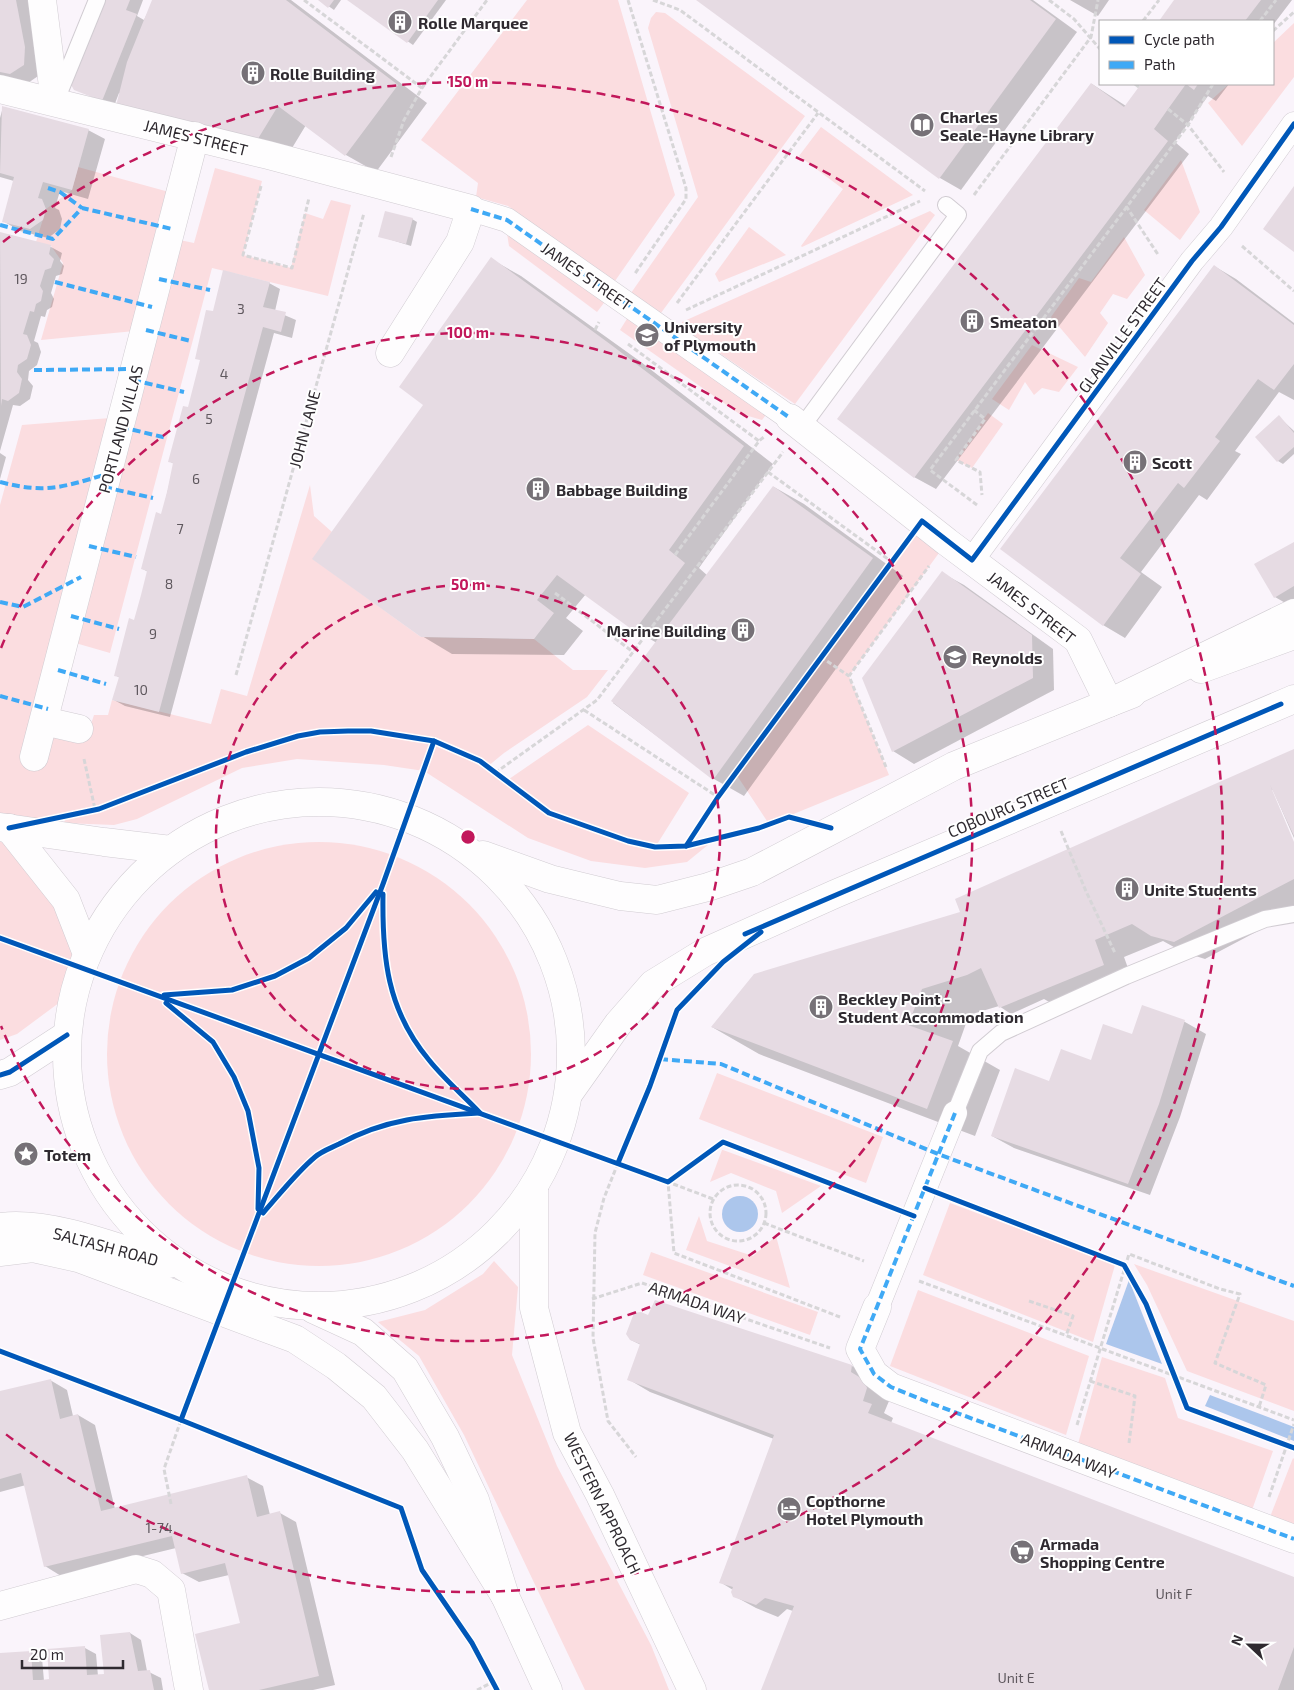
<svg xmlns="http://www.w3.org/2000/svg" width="1294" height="1690" font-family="'Exo 2',sans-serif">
	<rect width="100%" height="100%" fill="#faf4fb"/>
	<g fill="#fbdde0">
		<polygon points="527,0 618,0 675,195 615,281 508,206 476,197 478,183 421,140"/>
		<polygon points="656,12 665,13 805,116 661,313 631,293 698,197 648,28 651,18"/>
		<polygon points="1294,23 1294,77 1242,146 1208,103 1229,84 1273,84 1273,43"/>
		<polygon points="821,127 913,195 802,247 801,246 843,189 799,156"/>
		<polygon points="1181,160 1200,212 1180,240 1144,210"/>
		<polygon points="78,167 180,195 170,238 194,243 215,168 262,181 243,255 291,268 305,213 323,219 331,200 351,205 328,296 212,268 110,653 65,640 48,709 89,730 94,715 108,715 112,700 211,724 221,689 247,696 310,485 314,516 332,532 313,559 421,637 534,639 573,670 608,670 587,697 504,753 487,767 506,781 588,725 689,793 656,846 686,846 714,840 687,862 645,868 591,861 528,838 424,771 384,765 297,759 242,768 137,819 114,825 64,823 66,816 9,827 87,954 75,991 17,1034 0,1040 0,505 22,425 123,417 145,330 41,340 63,263 51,246 36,242 46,209 72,190"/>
		<polygon points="930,211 935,215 795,404 682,328 682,322"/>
		<polygon points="506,227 607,299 597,312 509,246"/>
		<polygon points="749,227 786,255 719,282 715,274"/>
		<polygon points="1124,237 1145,275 1127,299 1113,294 1100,313 1108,323 1085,357 1051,317 1079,278 1091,282"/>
		<polygon points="630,314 768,412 762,420 738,413 620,330"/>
		<polygon points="1032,345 1078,367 1059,392 1042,388 1034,395 1025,382 1009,410 992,399"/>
		<polygon points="988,413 1003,424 972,468 956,460"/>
		<polygon points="922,521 947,542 849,676 889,775 769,824 736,774"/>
		<circle cx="319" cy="1054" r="212"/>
		<polygon points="717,1073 883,1137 866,1183 699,1119"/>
		<polygon points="722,1150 723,1150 821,1186 782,1213 776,1191 731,1173 710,1182"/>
		<polygon points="950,1203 1115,1265 1093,1342 923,1275"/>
		<polygon points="699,1216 707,1241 753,1256 776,1236 790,1288 686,1250"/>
		<polygon points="651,1252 818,1312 810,1335 643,1275"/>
		<polygon points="494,1261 518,1287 512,1355 557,1466 651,1645 669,1690 585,1690 464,1435 419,1356 378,1322 425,1310 483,1274"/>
		<polygon points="1134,1264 1294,1321 1294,1411 1187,1371 1147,1285"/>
		<polygon points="918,1290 1089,1356 1066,1435 890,1366"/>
		<polygon points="1102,1357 1165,1378 1178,1418 1273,1451 1252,1510 1078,1444"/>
		<polygon points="1293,1458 1294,1459 1294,1527 1270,1517"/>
	</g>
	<g fill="#acc6ec">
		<circle cx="740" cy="1214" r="18"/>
		<polygon points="1129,1280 1162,1364 1106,1344"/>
		<polygon points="1210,1395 1294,1427 1294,1441 1205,1406"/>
	</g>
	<g fill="#0003">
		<polygon points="0,0 30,0 41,74 28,83 0,77"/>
		<polygon points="93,0 143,0 137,16 144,20 154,0 291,0 427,103 376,172 346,155 306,125 286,158 119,93 114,106 75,89"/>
		<polygon points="320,0 341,0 334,10"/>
		<polygon points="349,0 446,0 413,45"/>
		<polygon points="698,0 1033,0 1077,32 961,190 940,178"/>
		<polygon points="1070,0 1109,0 1098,16"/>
		<polygon points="1176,0 1292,0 1273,25 1273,21 1160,21"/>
		<polygon points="1092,84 1126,106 1142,84 1229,84 1216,101 1208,96 1189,122 1175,142 1189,154 936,489 914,477"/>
		<polygon points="3,107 88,130 105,139 88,199 60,191 55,208 59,210 62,219 60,229 48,238 20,231 3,221 14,181 0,177 0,118"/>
		<polygon points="412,219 417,222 411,246 379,236"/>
		<polygon points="0,233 51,247 62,253 60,261 64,266 62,274 56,276 51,293 54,299 52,307 47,310 45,317 41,316 34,341 38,343 41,352 37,365 29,371 28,380 33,386 30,399 20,406 13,405 0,451"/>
		<polygon points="491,259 521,276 641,362 773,464 699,568 708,576 774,487 804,504 903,576 744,796 714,779 613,703 657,643 634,630 586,594 566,618 583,631 564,655 452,654 422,636 425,404"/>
		<polygon points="1214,266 1236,279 1294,323 1294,400 1279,392 1235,451 1241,454 1207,500 1199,495 1141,572 1162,587 1125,638 1103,625 1002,549"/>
		<polygon points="269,283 280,289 275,311 296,320 292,338 274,333 170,717 125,706 114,700 120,678 115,675 135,622 148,572 143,569 162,515 174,464 169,461 189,409 213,313"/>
		<polygon points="1279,417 1294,431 1294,454 1283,464 1278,461"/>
		<polygon points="0,453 6,457 0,479"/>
		<polygon points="1294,543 1294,608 1275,597"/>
		<polygon points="942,573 964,585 1053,649 1054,690 914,764 893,751"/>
		<polygon points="1294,750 1294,838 1273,790 1270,790 1294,845 1294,912 1205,959 1183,952 1163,941 1124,957 1133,982 1063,1010 1044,999 1011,1014 999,1006 969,1015 958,1046 1000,1070 975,1136 759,1054 712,1027 962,913"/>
		<polygon points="1143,1007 1185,1022 1206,1034 1180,1117 1150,1195 1014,1148 992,1136 1050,1082 1091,1061 1133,1035"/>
		<polygon points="655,1301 852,1366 874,1379 886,1394 889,1401 884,1413 893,1418 891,1423 1294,1578 1294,1690 763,1690 793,1611 787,1609 778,1617 756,1608 734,1596 733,1590 720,1582 774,1439 650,1392 628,1379 641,1345 631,1340 649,1317"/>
		<polygon points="50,1380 67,1390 73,1416 78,1415 95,1425 115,1509 246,1477 263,1486 270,1515 280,1513 296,1522 335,1685 313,1690 210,1690 241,1624 229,1575 199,1582 182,1573 176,1548 61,1576 45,1566 26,1485 0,1492 0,1392"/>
		<polygon points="130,1633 141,1640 147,1671 161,1678 163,1690 0,1690 0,1655 31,1652 42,1658 44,1681 51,1680 85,1648 96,1654 98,1676 106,1675"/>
	</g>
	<g fill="#e6dbe3">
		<polygon points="0,0 16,0 25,47 24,65 10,74 0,72"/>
		<polygon points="103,0 130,0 126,10 137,14 102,101 74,90 70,83"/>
		<polygon points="152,0 286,0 398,85 345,156 278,106 256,142 116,106 127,62"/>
		<polygon points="318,0 334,0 328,8"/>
		<polygon points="347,0 438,0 407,43"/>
		<polygon points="696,0 1030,0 1056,19 939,179"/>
		<polygon points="1174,0 1261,0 1245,21 1159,21"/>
		<polygon points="1091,83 1124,107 1141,84 1198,84 1194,90 1186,84 1168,109 1154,129 1168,141 914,478 837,419"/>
		<polygon points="2,106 89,129 72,190 43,182 38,198 42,199 46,209 43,220 30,229 2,222 14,177 0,173"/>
		<polygon points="1294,186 1294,252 1263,229"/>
		<polygon points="385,211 413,218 406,244 378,237"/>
		<polygon points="0,232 51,245 49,254 54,259 51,268 45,270 40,286 43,291 41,301 36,304 34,312 30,311 23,334 27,335 31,345 27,359 18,365 17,372 22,379 19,393 8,401 2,399 1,406"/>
		<polygon points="491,257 610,344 744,446 669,550 685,563 634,631 557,575 537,600 554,613 534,639 421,637 312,559 423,405 399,387"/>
		<polygon points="1214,265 1294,325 1294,364 1274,390 1258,379 1215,437 1220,441 1184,488 1178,483 1120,558 1141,574 1103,626 1000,549"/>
		<polygon points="223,270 270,282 263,307 286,312 281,332 263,327 159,712 112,700 119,677 114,676 129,618 134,620 141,595 147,571 141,569 156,512 161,514 167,492 173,463 168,462 183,406 188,407 200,360 195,359 206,310 213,311"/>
		<polygon points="1279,415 1294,433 1294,447 1277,462 1255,437"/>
		<polygon points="773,486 873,558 713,780 611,701"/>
		<polygon points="1294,542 1294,586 1274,598 1254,564"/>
		<polygon points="942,571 1032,635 1033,678 892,752 862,678"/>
		<polygon points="1294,749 1294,836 1270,785 1294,842 1294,879 1174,942 1151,936 1132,924 1095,940 1104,965 999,1008 981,968 967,975 922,989 908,1025 953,1041 927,1109 711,1027 754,974 960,912 955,899"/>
		<polygon points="1142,1005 1185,1020 1159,1104 1128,1184 991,1136 1015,1068 1049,1081 1061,1049 1091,1060 1103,1024 1132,1034"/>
		<polygon points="655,1300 852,1365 851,1372 864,1380 867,1388 863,1401 872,1404 868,1413 1294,1577 1294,1647 1278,1690 761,1690 794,1606 765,1598 756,1605 733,1597 731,1592 733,1587 719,1583 774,1435 627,1380 640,1344 630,1340 626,1334 634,1313 641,1312 648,1315"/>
		<polygon points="51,1379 60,1419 78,1414 101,1511 247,1475 257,1517 280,1511 319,1676 259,1690 209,1690 195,1634 240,1623 225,1563 181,1574 172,1536 44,1567 21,1473 0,1479 0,1391"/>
		<polygon points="130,1632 138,1671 150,1670 154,1690 0,1690 0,1653 31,1651 33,1680 41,1680 49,1679 47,1649 85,1646 87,1675 104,1674 100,1635"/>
	</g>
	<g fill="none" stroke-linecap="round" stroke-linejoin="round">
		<defs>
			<g id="service">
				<polyline points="57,98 97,0"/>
				<polyline points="801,428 958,215 946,205"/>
				<polyline points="955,1113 980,1051 1001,1033 1126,976 1265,919 1294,914"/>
			</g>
			<g id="pedestrian">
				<polyline points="471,209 507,220 790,418"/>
				<polyline points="972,560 1192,261 1221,227 1294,124"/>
				<polyline points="877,1307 955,1113"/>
			</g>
			<g id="minor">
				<polyline points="42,0 55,102"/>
				<polyline points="0,89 268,155 471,209 460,242 390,353"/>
				<polyline points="790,418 947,542 1078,640 1109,703 1132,694"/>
				<polyline points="1201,669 1294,635"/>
				<polyline points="44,721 79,729"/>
				<polyline points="34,757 195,136"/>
				<polyline points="877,1307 860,1349 874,1374 891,1387 1294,1539"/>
				<polyline points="0,1606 136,1569 152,1574 171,1590 189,1690"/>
			</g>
			<g id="tertiary">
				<polyline points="0,827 104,842 171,850"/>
				<polyline points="9,828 66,900 87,954"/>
			</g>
			<g id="primary">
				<circle cx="319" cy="1054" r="252"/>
				<polyline points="483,855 550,879 620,896 657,900 708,887 752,872 954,766 1109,703 1294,613"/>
				<polyline points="0,1075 10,1072 67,1035"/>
				<polyline points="569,1093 618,1024 653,984 705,952 835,894 1294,699"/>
				<polyline points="534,1188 534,1308 567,1433 600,1495 692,1690"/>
				<path d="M 0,1227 C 50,1220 120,1249 169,1264"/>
				<polyline points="0,1252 33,1248 78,1258 295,1339 336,1366 374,1397 415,1450 505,1596"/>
				<polyline points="313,1309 363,1332 405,1369 445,1437 475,1500 505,1596 548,1690"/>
			</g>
		</defs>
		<use href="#service" stroke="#d1ccd2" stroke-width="18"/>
		<use href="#pedestrian" stroke="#d1ccd2" stroke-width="25"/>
		<use href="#minor" stroke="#d1ccd2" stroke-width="29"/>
		<use href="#tertiary" stroke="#d1ccd2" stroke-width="29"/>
		<use href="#primary" stroke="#d1ccd2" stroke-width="29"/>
		<g stroke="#d7d6d8" stroke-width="3" stroke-dasharray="5 2.5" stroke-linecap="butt">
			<polyline points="304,0 422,88"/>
			<polyline points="628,0 686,188 686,199 634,275"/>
			<polyline points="653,0 680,10 925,191"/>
			<polyline points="1049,0 1074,19 1100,49"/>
			<polyline points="1143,21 1159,0"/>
			<polyline points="1260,21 1276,0"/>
			<polyline points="1273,31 1294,12"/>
			<polyline points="1135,84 1139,87"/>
			<polyline points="1168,109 1188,125 1224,172"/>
			<polyline points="391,157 404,120 422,88 487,0"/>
			<polyline points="261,186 243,255 292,268 309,198"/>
			<polyline points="974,195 1091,37 1098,0"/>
			<polyline points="1126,206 1159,256"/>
			<polyline points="1242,246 1294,291"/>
			<polyline points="677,303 818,113"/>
			<polyline points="686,310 920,201"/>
			<polyline points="595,330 599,322"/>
			<polyline points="628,344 759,441"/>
			<polyline points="974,410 985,419 956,460 980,472 982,495"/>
			<polyline points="768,472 892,562"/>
			<polyline points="977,505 930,470 1188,125 1213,84"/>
			<polyline points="675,555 759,441 765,436"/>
			<polyline points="555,593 633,652"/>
			<polyline points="821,657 849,676"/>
			<polyline points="236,675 364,213"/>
			<polyline points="584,710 718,797"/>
			<polyline points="84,759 95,809"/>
			<polyline points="886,767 849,676 929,566"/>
			<polyline points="495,773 597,700 783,452"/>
			<polyline points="1061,831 1085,889 1115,953"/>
			<polyline points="618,1163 604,1198 595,1233 593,1338 608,1421 636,1457"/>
			<circle cx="738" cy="1213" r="28"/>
			<polyline points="713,1199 668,1182 674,1253 840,1317"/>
			<polyline points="764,1223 864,1261"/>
			<polyline points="919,1281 1294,1420"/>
			<polyline points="592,1299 642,1283 830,1348"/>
			<polyline points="1029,1301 1073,1316 1066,1336"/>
			<polyline points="1090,1381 1135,1396 1129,1443"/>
			<polyline points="1077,1425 1129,1254 1220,1289 1240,1294 1215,1363 1266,1385 1259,1407"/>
			<polyline points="1269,1497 1294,1424"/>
			<polyline points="171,1504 164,1469 181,1420"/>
			<polyline points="477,1690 493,1682"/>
		</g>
		<use href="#service" stroke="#fefdfe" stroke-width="16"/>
		<use href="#pedestrian" stroke="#fefdfe" stroke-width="24"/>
		<use href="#minor" stroke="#fefdfe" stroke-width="28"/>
		<use href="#tertiary" stroke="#fefdfe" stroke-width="28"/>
		<use href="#primary" stroke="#fefdfe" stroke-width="28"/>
		<g stroke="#3fa9f5" stroke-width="4" stroke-dasharray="8 4" stroke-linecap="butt">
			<polyline points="48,188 60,192 82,208"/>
			<polyline points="471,209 507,220 790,418"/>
			<polyline points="0,225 53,239 82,208 172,229"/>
			<polyline points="159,279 210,290"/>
			<polyline points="55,282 152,307"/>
			<polyline points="146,330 191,341"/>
			<polyline points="34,370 136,369"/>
			<polyline points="133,380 184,392"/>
			<polyline points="121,427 167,438"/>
			<path d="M 0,482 C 46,494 63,487 107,474"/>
			<polyline points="104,487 153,498"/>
			<polyline points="89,546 136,557"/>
			<polyline points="0,602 23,607 81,577"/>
			<polyline points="71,616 119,629"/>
			<polyline points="58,670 106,684"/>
			<polyline points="0,696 48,709"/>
			<polyline points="660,1059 721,1064 938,1154 1294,1286"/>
			<polyline points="955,1113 860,1349 874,1374 891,1387 933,1404 1294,1539"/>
		</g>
		<defs>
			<g id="cycleway">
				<polyline points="9,828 99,809 246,752 298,736 320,732 348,731 371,731 434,741 480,761 549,813 628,841 655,847 686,846 759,828 789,817 831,828"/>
				<polyline points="686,846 718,797 922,521 972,560 1192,261 1221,227 1294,124"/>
				<polyline points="745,934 1281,704"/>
				<polyline points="0,938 668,1182 723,1142 914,1216"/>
				<polyline points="164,995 232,990 275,976 309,958 346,928 376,892"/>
				<polyline points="166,1003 213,1042 234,1077 248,1111 259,1168 258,1209"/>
				<polyline points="0,1075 10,1072 67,1035"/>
				<polyline points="618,1163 650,1086 677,1010 723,962 761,932"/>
				<polyline points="925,1188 1124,1265 1146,1304 1187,1408 1294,1448"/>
				<path d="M 263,1213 C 280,1194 296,1173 315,1157 C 322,1151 331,1148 339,1144 C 387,1118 426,1116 480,1113 C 463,1095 444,1079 429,1060 C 387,1010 382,957 383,894"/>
				<polyline points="0,1351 181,1420 401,1508 422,1570 472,1643 497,1690"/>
				<polyline points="181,1420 383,884 434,741"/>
			</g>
		</defs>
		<use href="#cycleway" stroke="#fff" stroke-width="8"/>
		<use href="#cycleway" stroke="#0057b8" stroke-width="5"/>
	</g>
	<g fill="none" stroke="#c2185b" stroke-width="2.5" stroke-dasharray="9 6">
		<circle cx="468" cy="837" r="252"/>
		<path d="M1 648A504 504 0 1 1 1 1026"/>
		<path d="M3 242A755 755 0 1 1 3 1432"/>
	</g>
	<defs>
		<symbol id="building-disc" viewBox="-11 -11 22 22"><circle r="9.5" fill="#767177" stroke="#fff"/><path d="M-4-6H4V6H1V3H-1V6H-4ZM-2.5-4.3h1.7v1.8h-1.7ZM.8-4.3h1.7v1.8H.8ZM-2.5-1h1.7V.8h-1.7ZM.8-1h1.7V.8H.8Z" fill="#fff"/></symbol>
		<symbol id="library-disc" viewBox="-11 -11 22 22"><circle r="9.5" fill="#767177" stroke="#fff"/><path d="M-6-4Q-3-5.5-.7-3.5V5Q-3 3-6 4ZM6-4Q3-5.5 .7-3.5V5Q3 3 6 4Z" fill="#fff"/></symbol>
		<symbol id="university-disc" viewBox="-11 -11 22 22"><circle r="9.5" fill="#767177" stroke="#fff"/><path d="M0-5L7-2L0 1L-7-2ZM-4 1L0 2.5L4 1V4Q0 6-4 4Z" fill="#fff"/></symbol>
		<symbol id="sight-disc" viewBox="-11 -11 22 22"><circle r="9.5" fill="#767177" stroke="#fff"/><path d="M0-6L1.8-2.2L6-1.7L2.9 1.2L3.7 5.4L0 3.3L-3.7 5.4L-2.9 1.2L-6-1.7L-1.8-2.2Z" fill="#fff"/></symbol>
		<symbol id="hotel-disc" viewBox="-11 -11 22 22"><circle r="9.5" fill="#767177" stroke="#fff"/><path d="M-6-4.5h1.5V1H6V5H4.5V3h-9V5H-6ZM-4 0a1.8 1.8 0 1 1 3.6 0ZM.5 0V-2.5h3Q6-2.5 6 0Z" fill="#fff"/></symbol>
		<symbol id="supermarket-disc" viewBox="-11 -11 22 22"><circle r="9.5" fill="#767177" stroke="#fff"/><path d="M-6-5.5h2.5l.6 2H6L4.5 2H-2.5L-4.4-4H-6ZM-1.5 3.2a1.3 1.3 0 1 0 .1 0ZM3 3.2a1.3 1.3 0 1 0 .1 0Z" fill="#fff"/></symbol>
	</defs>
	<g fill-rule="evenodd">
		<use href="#building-disc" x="386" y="8" width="28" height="28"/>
		<use href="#building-disc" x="239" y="59" width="28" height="28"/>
		<use href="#library-disc" x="908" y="111" width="28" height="28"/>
		<use href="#building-disc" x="958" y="307" width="28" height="28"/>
		<use href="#university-disc" x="633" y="321" width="28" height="28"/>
		<use href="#building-disc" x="1121" y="448" width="28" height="28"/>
		<use href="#building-disc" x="524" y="475" width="28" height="28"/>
		<use href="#building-disc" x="729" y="616" width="28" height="28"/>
		<use href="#university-disc" x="941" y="643" width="28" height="28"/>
		<use href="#building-disc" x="1113" y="875" width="28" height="28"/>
		<use href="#building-disc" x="807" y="993" width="28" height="28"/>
		<use href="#sight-disc" x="12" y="1140" width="28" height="28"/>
		<use href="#hotel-disc" x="775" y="1495" width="28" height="28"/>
		<use href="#supermarket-disc" x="1008" y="1538" width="28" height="28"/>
	</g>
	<g text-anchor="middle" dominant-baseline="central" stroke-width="4" stroke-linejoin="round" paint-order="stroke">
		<g font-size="14" fill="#5f585e">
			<text x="21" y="278">19</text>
			<text x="241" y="308">3</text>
			<text x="224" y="373">4</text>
			<text x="209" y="418">5</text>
			<text x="196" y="478">6</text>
			<text x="180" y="528">7</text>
			<text x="169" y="583">8</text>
			<text x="153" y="633">9</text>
			<text x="141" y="689">10</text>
			<text x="159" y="1527">1-74</text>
			<text x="1174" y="1593">Unit F</text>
			<text x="1016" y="1677">Unit E</text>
		</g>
		<g font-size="16" font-weight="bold" fill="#2f2a30" stroke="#fff" text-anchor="start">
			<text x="418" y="22">Rolle Marquee</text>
			<text x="270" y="73">Rolle Building</text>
			<text x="940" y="116">Charles<tspan x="940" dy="18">Seale-Hayne Library</tspan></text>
			<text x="990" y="321">Smeaton</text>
			<text x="664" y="326">University<tspan x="664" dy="18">of Plymouth</tspan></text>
			<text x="1152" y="462">Scott</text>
			<text x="556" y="489">Babbage Building</text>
			<text x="726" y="630" text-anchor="end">Marine Building</text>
			<text x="972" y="657">Reynolds</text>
			<text x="1144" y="889">Unite Students</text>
			<text x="838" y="998">Beckley Point -<tspan x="838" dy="18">Student Accommodation</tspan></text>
			<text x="44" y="1154">Totem</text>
			<text x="806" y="1500">Copthorne<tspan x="806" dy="18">Hotel Plymouth</tspan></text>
			<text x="1040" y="1543">Armada<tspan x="1040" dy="18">Shopping Centre</tspan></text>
		</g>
		<g font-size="16" fill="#2f2a30" stroke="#fff">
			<text transform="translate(196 137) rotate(14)">JAMES STREET</text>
			<text transform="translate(587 276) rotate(35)">JAMES STREET</text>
			<text transform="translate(1122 335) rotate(-54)">GLANVILLE STREET</text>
			<text transform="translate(120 429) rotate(-75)">PORTLAND VILLAS</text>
			<text transform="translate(304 429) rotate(-75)">JOHN LANE</text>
			<text transform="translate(1032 607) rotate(38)">JAMES STREET</text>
			<text transform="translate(1008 807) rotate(-23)">COBOURG STREET</text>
			<text transform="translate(106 1246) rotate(15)">SALTASH ROAD</text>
			<text transform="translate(697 1302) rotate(19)">ARMADA WAY</text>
			<text transform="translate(1069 1455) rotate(21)">ARMADA WAY</text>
			<text transform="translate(603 1503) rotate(64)">WESTERN APPROACH</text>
		</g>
	</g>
	<circle cx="468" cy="837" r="8" fill="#c2185b" stroke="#fff" stroke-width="2.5"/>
	<g font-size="15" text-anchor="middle" font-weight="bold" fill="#c2185b" stroke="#fff" stroke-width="4" stroke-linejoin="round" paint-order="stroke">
		<text x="468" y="87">150 m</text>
		<text x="468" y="338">100 m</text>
		<text x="468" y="590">50 m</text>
	</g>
	<rect x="1099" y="20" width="175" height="65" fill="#ffffff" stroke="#acaaac"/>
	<rect x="1109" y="36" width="25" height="8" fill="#0057b8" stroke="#acaaac"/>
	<text x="1144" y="45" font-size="15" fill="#2f2a30">Cycle path</text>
	<rect x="1109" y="61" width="25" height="8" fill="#3fa9f5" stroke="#acaaac"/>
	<text x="1144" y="70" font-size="15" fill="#2f2a30">Path</text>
	<g transform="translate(1249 1645) rotate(292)" stroke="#ffffff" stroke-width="4" paint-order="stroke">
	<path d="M0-4L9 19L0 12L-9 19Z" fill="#2f2a30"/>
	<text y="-8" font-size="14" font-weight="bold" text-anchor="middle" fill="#2f2a30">N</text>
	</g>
	<path d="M22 1660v8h101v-8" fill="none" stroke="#2f2a30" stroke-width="2.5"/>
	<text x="30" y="1660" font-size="15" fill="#2f2a30" stroke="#ffffff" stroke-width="4" paint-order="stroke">20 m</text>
</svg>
